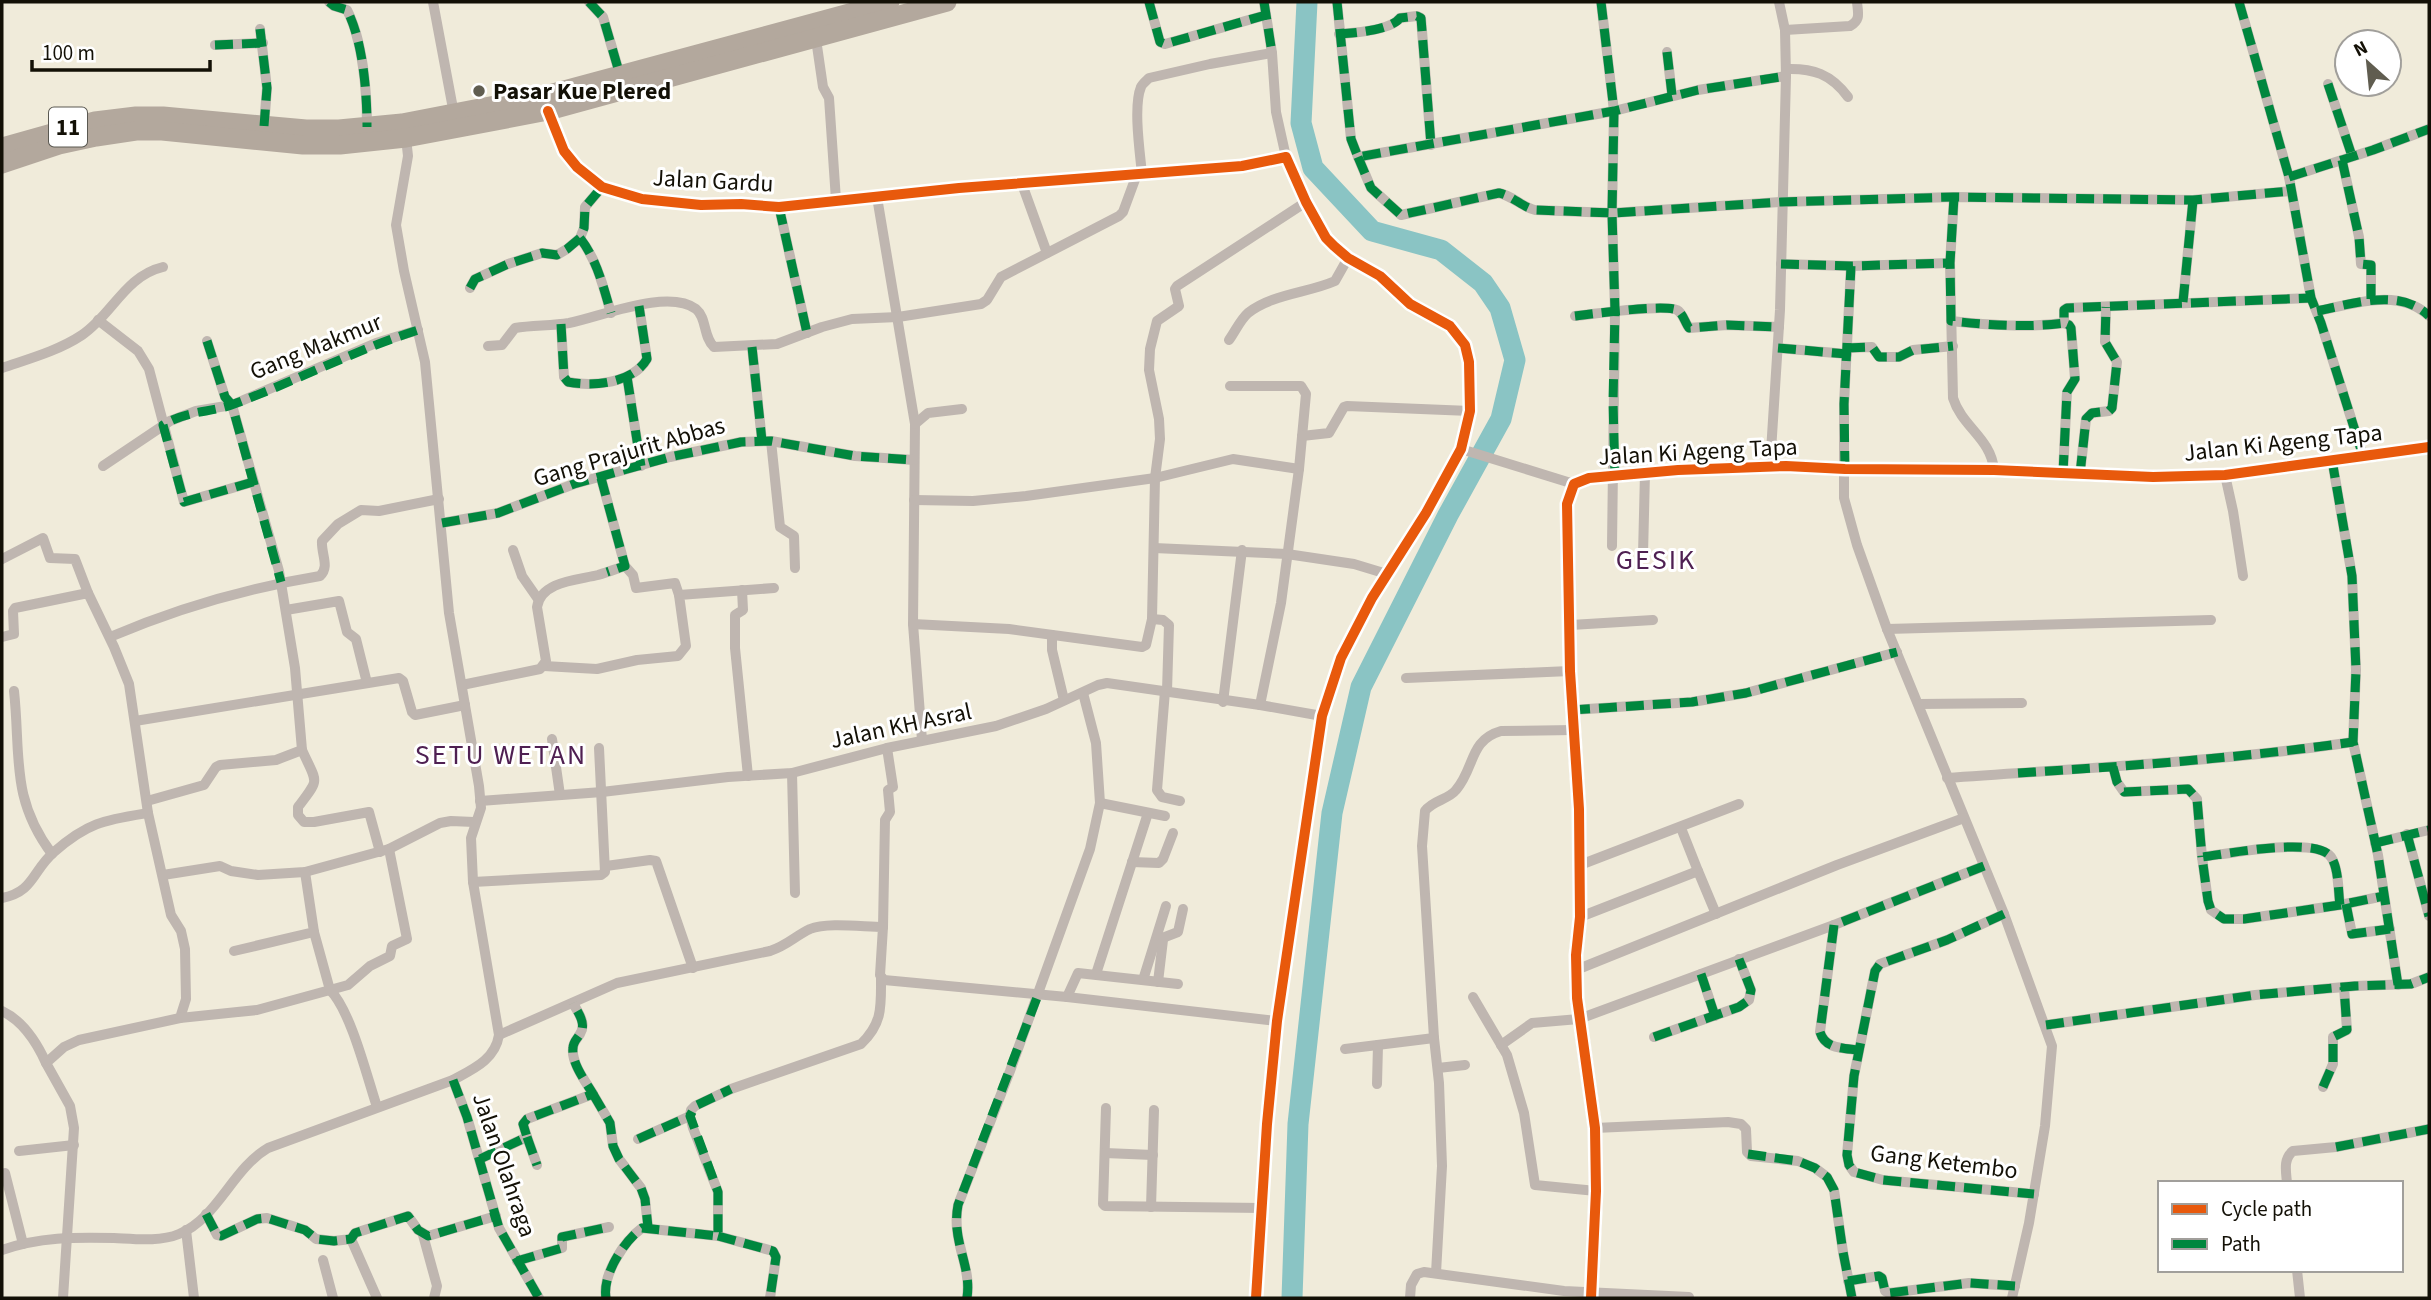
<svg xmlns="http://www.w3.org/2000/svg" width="2431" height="1300" font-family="'Source Sans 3',sans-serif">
	<rect width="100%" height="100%" fill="#f0ebda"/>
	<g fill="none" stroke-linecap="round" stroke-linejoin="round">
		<polyline stroke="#8ac4c4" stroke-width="21" points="1292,1298 1298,1124 1332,813 1361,687 1448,515 1501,419 1515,360 1500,308 1483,283 1441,250 1372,231 1313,168 1301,123 1307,2"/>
		<g stroke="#bfb6b0" stroke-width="10">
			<path d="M 329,2 L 334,6 L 347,10 C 363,41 367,92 367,127"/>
			<polyline points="433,2 454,114"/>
			<polyline points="589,2 603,17 620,75"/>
			<polyline points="1149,2 1160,42 1165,44 1266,15"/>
			<polyline points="1264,2 1272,53 1276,112 1286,157"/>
			<polyline points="1337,2 1351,139 1358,157 1614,111 1698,90 1786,76"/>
			<polyline points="1601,2 1614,111 1612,213 1615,311 1612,546"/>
			<polyline points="2239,2 2289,177 2311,298 2321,323 2363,456"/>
			<polyline points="260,29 267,88 264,126"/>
			<path d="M 1785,30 L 1850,26 C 1861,20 1858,13 1857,2"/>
			<path d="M 1339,34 C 1355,33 1391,30 1400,18 L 1417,16 L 1421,18 L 1431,145"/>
			<polyline points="816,39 823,87 829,98 836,200"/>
			<polyline points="215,45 263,43"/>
			<polyline points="1667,52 1672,95"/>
			<path d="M 1786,69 C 1813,68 1831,74 1848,97"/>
			<polyline points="2328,84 2352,156"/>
			<polyline points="548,111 564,151 577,167 602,187 642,199 701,205 741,204 779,207 959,188 1242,166 1286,157 1306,202 1326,238 1334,246 1348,258 1380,276 1410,304 1450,326 1465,345 1469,362 1470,411 1461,449 1426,513 1372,598 1341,658 1322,716 1277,1021 1267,1124 1256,1298"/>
			<path d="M 1358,157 L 1371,188 L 1401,215 L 1499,193 C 1513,196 1522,207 1535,210 L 1612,213 L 1781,202 L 1954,197 L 2193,200 L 2290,191"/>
			<polyline points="2342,160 2359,237 2361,264 2371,265 2371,299"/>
			<path d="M 1142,174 C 1140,153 1133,106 1141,87 C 1142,84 1147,80 1149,78 L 1210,64 L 1272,53"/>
			<polyline points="2289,177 2373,150 2429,129"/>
			<polyline points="1022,184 1047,253"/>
			<polyline points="877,197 915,424 913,624 922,740"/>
			<path d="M 1954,197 L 1950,263 L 1953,398 C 1962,427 1991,438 1994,470"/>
			<polyline points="779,207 807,333"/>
			<path d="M 580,238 C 597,260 603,286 611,313"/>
			<polyline points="1781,264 1851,266 1950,263"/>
			<polyline points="1851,266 1844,404 1844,498 1857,545 1887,629 2004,914 2052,1046 2045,1126 2029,1223 2012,1298"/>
			<polyline points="470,288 475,279 508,264 542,253 557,255 567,249 580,238 584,228 585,207 602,187"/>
			<polyline points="2183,302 2193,200"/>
			<path d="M 2317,311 C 2353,304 2399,287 2429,316"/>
			<path d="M 1575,316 C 1593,314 1663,304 1677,310 C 1683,313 1685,323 1689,328 L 1727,325 L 1779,327"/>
			<polyline points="98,320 138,351 149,369 184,502 253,482"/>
			<path d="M 1951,321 C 1989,325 2026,328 2064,323 L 2064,310 L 2067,308 L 2311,298"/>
			<path d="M 561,324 L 564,377 L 568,382 C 594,387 633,383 647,359 L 639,306"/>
			<path d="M 1229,340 C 1235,332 1240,320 1248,313 C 1272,294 1308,293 1335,281 L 1348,258"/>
			<path d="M 488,346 L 502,345 L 515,328 C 533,325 551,326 569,323 C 600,317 668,288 696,309 C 707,318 703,337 714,347 L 777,344 L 822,327 L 852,319 L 898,317 L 981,304 L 987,300 L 1001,277 L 1119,216 L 1123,212 L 1137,174"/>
			<polyline points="752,347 762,441"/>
			<polyline points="1778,348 1847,354"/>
			<polyline points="1847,348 1872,347 1879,357 1899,357 1913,350 1953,346"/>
			<path d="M 2,368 C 28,359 58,351 82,335 C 112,315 125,276 163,267"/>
			<polyline points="627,377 641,466"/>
			<polyline points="1230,386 1301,386 1306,394 1299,469 1281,603 1260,705"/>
			<polyline points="915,424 928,413 962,409"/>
			<polyline points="1302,436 1329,433 1344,407 1347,406 1470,411"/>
			<polyline points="771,441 780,527 794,536 795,568"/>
			<polyline points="1461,449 1574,484"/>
			<polyline points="2332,460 2352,576 2356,670 2353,742 2378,855 2398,985"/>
			<polyline points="103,466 170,421 196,411 232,405 376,343 418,330"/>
			<polyline points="1770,467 1780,310 1786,76 1785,30 1779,2"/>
			<polyline points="2063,473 2067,392 2075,379 2071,328 2069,325 2064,323"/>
			<polyline points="2080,474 2086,419 2092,413 2109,411 2112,408 2117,362 2105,342 2106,307"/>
			<polyline points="2225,475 2233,511 2243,576"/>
			<polyline points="914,500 973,501 1026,496 1155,478 1233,459 1299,469"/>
			<polyline points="442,523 498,513 574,484 670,457 741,442 771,441 855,456 914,460"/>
			<polyline points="1154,548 1287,554 1354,564 1387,574"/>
			<polyline points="513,550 522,576 538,599"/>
			<polyline points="1643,555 1645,473"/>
			<polyline points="2,559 43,538 50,558 75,559 88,593"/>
			<polyline points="625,566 633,575 636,588 675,583 679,595"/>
			<polyline points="742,590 743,610 735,615 735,648 748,776"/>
			<polyline points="286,610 339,601 347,632 356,639 367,683"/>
			<polyline points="1152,619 1163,620 1169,625 1167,691"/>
			<polyline points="913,624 1009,629 1142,647 1146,645 1152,619 1155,478 1160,439 1159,419 1149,370 1150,349 1157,321 1179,306 1175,289 1177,286 1306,202"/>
			<polyline points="1571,625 1653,620"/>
			<polyline points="1887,629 2211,620"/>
			<polyline points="1052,635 1052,650 1064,700"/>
			<polyline points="2,637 14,634 13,611 15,608 88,593 114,647 129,684 148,813 171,915 181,931 185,949 186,999 180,1018 79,1040 64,1047 46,1063 70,1106 74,1128 63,1298"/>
			<path d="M 110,637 C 178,608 247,588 320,576 C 330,567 321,554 322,541 L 338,524 L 361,510 L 379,511 L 439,499"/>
			<polyline points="544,666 597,669 637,660 678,656 686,646 679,595 774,588"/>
			<polyline points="1406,678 1570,671"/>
			<path d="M 462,685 L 540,669 L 546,661 L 537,607 C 541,581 578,580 598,575 C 608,572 616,569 625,566 L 601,478"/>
			<path d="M 14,691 C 21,755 10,798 52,854"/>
			<polyline points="1165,691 1157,790 1162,797 1180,801"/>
			<polyline points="1223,702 1242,550"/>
			<polyline points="1919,704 2022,703"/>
			<polyline points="1572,710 1692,702 1746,693 1897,652"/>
			<path d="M 135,721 C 223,706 311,693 399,678 L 403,681 L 412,712 L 415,715 L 465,705"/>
			<polyline points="552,739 560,795"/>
			<path d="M 302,750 C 317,784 321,777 298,807 L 298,815 L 304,822 L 314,822 L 369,812 L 380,852"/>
			<polyline points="2113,767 2117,782 2124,792 2188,789 2197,799 2202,857"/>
			<polyline points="792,773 795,893"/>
			<path d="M 1947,778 C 2083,768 2219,762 2353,742"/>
			<polyline points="147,801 204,785 216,767 220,765 276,760 302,750 295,668 279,571 232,405 225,397 207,341"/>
			<polyline points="480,801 602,792 728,777 792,773 887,748 996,726 1046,709 1098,685 1107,683 1260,705 1322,716"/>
			<polyline points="1100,803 1165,816"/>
			<polyline points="1681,828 1698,871"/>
			<polyline points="2407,834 2429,916"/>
			<polyline points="2375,843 2429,830"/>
			<polyline points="1132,862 1159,863 1163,859 1173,833"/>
			<polyline points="1580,865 1739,804"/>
			<polyline points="606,866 650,860 656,861 693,968"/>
			<polyline points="163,875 220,866 231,871 258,875 305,872 389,849 440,823 451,821 474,822"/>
			<polyline points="473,882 601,875 605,872 599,748"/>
			<path d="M 2,898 C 34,892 32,871 54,852 C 88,822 105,820 148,813"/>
			<polyline points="2346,904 2352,934 2390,929"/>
			<path d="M 2340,905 C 2338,891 2339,869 2331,857 C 2316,836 2227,854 2202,857 L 2208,901 L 2211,910 L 2224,919 L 2244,919 L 2340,905 L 2384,896"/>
			<polyline points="2004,914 1947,940 1880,964 1875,971 1854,1076 1847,1155 1849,1165 1854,1172 1883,1180 2034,1194"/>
			<polyline points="1580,917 1698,871 1716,914"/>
			<path d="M 1834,925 L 1820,1032 C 1825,1049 1843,1048 1858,1050"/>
			<polyline points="883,927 885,820 890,812 888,790 893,787 887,748"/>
			<polyline points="234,951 314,932 305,872"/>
			<polyline points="1576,970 1837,865 1964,818"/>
			<polyline points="1096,974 1148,813"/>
			<polyline points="1701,974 1715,1016"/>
			<polyline points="1143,980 1166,906"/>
			<polyline points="1158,982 1163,940 1165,937 1178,932 1183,909"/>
			<polyline points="1067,997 1078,973 1178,984"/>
			<polyline points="1473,997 1507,1055 1524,1113 1535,1185 1596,1191"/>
			<path d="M 2,1011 C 23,1021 37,1043 46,1063"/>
			<polyline points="180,1018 257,1010 330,990 314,932"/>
			<polyline points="2046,1025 2255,995 2355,986 2411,984 2429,977"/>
			<path d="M 499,1035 L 617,983 L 770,951 C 788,945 795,936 810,929 C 827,922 864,927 883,927 L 880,975 L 884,980 L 1067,997 L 1277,1021"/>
			<polyline points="1654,1037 1739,1007 1749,1000 1751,990 1739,959"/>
			<polyline points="1501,1045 1532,1023 1579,1019 1834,925 1984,866"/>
			<polyline points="1345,1049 1434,1038"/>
			<polyline points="1438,1068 1465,1065"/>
			<polyline points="453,1080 467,1117 499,1228 539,1298"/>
			<polyline points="1377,1084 1378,1045"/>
			<polyline points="2323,1087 2333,1064 2333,1037 2347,1030 2344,987"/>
			<polyline points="593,1094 610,1123 613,1146 619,1159 641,1188 645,1199 648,1227"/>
			<path d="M 377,1107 C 367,1077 351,1011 330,990 L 348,985 L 370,966 L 390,956 L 392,946 L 407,939 L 389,849"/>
			<polyline points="1106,1108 1103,1204 1105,1206 1262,1208"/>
			<polyline points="1595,1128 1728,1122 1741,1124 1746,1129 1747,1152 1751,1156 1798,1161 1815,1168 1827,1177 1834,1190 1843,1252 1852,1298"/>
			<polyline points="527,1137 537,1165"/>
			<polyline points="638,1139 690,1116"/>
			<polyline points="19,1151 74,1145"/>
			<polyline points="1105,1153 1153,1155"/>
			<path d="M 480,1159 L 527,1137 L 523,1124 L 527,1119 L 593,1094 C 586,1082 571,1063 573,1048 C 573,1042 577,1039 580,1034 C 587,1023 578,1013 573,1003"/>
			<polyline points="5,1173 23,1244"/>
			<path d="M 2287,1183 C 2286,1171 2283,1159 2293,1151 L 2336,1147 L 2429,1129"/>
			<polyline points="1151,1207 1154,1110"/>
			<polyline points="206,1214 217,1235 221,1236 257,1219 267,1218 305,1230 316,1239 334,1241 351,1239 355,1233 408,1216 418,1230 428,1236 496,1216"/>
			<polyline points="186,1230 194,1298"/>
			<polyline points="423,1235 437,1286 434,1298"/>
			<polyline points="718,1236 773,1251 776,1257 770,1298"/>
			<polyline points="351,1239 377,1298"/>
			<path d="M 2,1250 C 39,1237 75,1237 114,1238 C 135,1239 160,1242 179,1234 C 218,1218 232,1169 268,1148 L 453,1080 C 473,1069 495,1060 499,1035 L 473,882 L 471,838 L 481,808 L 479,786 L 449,613 L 425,362 L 404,271 L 396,225 L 408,156 L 406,138"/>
			<polyline points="323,1260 333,1298"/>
			<polyline points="517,1261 562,1248 562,1237 609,1227"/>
			<polyline points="2297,1270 2300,1298"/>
			<path d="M 1436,1273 L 1442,1166 L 1439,1083 L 1434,1038 L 1422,846 L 1425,811 C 1433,800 1448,800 1456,790 C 1475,768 1469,740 1501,731 L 1574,730"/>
			<polyline points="1848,1281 1879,1276 1882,1278 1885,1291 1889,1293 1969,1283 2015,1286"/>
			<path d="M 606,1298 C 602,1275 624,1241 642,1228 L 718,1236 L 718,1192 L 693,1128 L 690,1116 L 691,1110 L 695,1106 L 731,1089 L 861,1044 C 883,1023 881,1006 881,977"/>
			<path d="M 967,1298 C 972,1265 951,1242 958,1205 L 1010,1071 L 1090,849 L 1100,803 L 1096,743 L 1083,693"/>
			<polyline points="1410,1298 1411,1285 1417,1274 1424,1272 1564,1291 1689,1297"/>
		</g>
		<polyline stroke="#b5aba3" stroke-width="14" points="1591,1298 1596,1191 1595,1128 1577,998 1576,955 1580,917 1579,809 1570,671 1567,504 1574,484 1589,478 1678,470 1786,466 1845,469 1994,470 2153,477 2225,475 2429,447"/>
		<g stroke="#b3a89d" stroke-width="19">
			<polyline points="2,147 95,121 136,116 163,116 306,129 339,129 402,123 542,96 890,2"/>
			<polyline points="2,164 59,145 96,137 136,131 162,131 303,145 340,145 406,138 548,111 947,2"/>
		</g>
		<g stroke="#00873e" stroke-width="9" stroke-dasharray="18 9" stroke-linecap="butt">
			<path d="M 329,2 L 334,6 L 347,10 C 363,41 367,92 367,127"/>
			<polyline points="589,2 603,17 620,75"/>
			<polyline points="1149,2 1160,42 1165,44 1266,15"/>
			<polyline points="1264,2 1272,53"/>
			<polyline points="1337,2 1351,139 1358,157 1614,111 1698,90 1786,76"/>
			<polyline points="1601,2 1614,111 1612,213 1615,311 1613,402 1615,476"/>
			<polyline points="2239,2 2289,177 2311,298 2321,323 2363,456"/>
			<polyline points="260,29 267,88 264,126"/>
			<path d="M 1339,34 C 1355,33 1391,30 1400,18 L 1417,16 L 1421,18 L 1431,145"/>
			<polyline points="215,45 263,43"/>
			<polyline points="1667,52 1672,95"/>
			<polyline points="2328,84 2352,156"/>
			<path d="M 1358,157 L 1371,188 L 1401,215 L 1499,193 C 1513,196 1522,207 1535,210 L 1612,213 L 1781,202 L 1954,197 L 2193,200 L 2290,191"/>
			<polyline points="2342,160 2359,237 2361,264 2371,265 2371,299"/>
			<polyline points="2289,177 2373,150 2429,129"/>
			<path d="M 1954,197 L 1950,263 L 1951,321 C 1989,325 2026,328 2064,323 L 2064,310 L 2067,308 L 2311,298"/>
			<polyline points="779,207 807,333"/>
			<path d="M 580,238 C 597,260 603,286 611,313"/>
			<polyline points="1781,264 1851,266 1950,263"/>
			<polyline points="470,288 475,279 508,264 542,253 557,255 567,249 580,238 584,228 585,207 602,187 598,184"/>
			<polyline points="2183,302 2193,200"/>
			<path d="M 2317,311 C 2353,304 2399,287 2429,316"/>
			<path d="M 1575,316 C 1593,314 1663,304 1677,310 C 1683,313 1685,323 1689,328 L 1727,325 L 1779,327"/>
			<path d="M 561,324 L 564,377 L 568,382 C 594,387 633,383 647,359 L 639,306"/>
			<polyline points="207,341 225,397 232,405 281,582"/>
			<polyline points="752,347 762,441"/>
			<polyline points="1778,348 1847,354"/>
			<polyline points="1847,348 1872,347 1879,357 1899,357 1913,350 1953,346"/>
			<polyline points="627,377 641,466"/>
			<polyline points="2332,460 2352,576 2356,670 2353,742 2378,855 2398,985"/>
			<polyline points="1845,469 1844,404 1851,266"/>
			<polyline points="2063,473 2067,392 2075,379 2071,328 2069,325 2064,323"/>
			<polyline points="2080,474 2086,419 2092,413 2109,411 2112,408 2117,362 2105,342 2106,307"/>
			<polyline points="601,478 625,566 607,572"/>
			<path d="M 253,482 L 184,502 L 163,425 C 188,410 210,413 234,404 C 296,381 355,350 418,330"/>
			<polyline points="442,523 498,513 574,484 670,457 741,442 771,441 855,456 914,460"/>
			<polyline points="1572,710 1692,702 1746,693 1897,652"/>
			<polyline points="2113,767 2117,782 2124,792 2188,789 2197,799 2202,857"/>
			<path d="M 2018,773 C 2130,766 2242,758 2353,742"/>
			<polyline points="2407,834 2429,916"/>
			<polyline points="2375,843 2429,830"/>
			<polyline points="2346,904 2352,934 2390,929"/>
			<path d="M 2340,905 C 2338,891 2339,869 2331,857 C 2316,836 2227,854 2202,857 L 2208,901 L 2211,910 L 2224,919 L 2244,919 L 2340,905 L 2384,896"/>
			<polyline points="2004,914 1947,940 1880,964 1875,971 1854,1076 1847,1155 1849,1165 1854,1172 1883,1180 2034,1194"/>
			<polyline points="1701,974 1715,1016"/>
			<polyline points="2046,1025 2255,995 2355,986 2411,984 2429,977"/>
			<polyline points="1654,1037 1739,1007 1749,1000 1751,990 1739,959"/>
			<path d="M 1858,1050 C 1843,1048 1825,1049 1820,1032 L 1834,925 L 1984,866"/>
			<polyline points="453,1080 467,1117 499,1228 539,1298"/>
			<polyline points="2323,1087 2333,1064 2333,1037 2347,1030 2344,987"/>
			<polyline points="593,1094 610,1123 613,1146 619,1159 641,1188 645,1199 648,1227"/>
			<polyline points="527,1137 537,1165"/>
			<polyline points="638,1139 690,1116"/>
			<polyline points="2336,1147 2429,1129"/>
			<polyline points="1748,1154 1798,1161 1815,1168 1827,1177 1834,1190 1843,1252 1852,1298"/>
			<path d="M 480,1159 L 527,1137 L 523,1124 L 527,1119 L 593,1094 C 586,1082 571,1063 573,1048 C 573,1042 577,1039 580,1034 C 587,1023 578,1013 573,1003"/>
			<polyline points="206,1214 217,1235 221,1236 257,1219 267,1218 305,1230 316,1239 334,1241 351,1239 355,1233 408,1216 418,1230 428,1236 496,1216"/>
			<polyline points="718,1236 773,1251 776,1257 770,1298"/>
			<polyline points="517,1261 562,1248 562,1237 609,1227"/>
			<polyline points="1848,1281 1879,1276 1882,1278 1885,1291 1889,1293 1969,1283 2015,1286"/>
			<path d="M 606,1298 C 602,1275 624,1241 642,1228 L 718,1236 L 718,1192 L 690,1116 L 695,1106 L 731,1089"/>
			<path d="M 967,1298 C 972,1265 951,1242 958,1205 L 1038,995"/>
		</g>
		<defs>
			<g id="cycleway">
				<polyline points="548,111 564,151 577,167 602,187 642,199 701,205 741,204 779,207 959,188 1242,166 1286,157 1306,202 1326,238 1334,246 1348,258 1380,276 1410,304 1450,326 1465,345 1469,362 1470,411 1461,449 1426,513 1372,598 1341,658 1322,716 1277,1021 1267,1124 1256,1298"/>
				<polyline points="1591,1298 1596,1191 1595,1128 1577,998 1576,955 1580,917 1579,809 1570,671 1567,504 1574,484 1589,478 1678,470 1786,466 1845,469 1994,470 2153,477 2225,475 2429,447"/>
			</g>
		</defs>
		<use href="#cycleway" stroke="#fff" stroke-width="15"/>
		<use href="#cycleway" stroke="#e8590c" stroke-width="10"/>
	</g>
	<circle fill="#605d50" stroke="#fff" stroke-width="2.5" cx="479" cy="91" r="7"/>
	<g text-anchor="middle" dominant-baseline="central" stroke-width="6" stroke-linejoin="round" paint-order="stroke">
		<rect fill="#fff" stroke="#5a5851" stroke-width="2" x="49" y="107.5" width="38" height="39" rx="5"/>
		<g font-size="23" font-weight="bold" fill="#131006">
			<text x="68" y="127">11</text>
		</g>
		<g font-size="24" font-weight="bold" fill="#131006" stroke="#fff" text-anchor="start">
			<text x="493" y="91">Pasar Kue Plered</text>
		</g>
		<g font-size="24" fill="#131006" stroke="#fff">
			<text transform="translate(713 181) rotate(3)">Jalan Gardu</text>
			<text transform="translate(316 347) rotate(-22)">Gang Makmur</text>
			<text transform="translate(2283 443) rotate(-6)">Jalan Ki Ageng Tapa</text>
			<text transform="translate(629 452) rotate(-16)">Gang Prajurit Abbas</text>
			<text transform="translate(1698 452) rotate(-3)">Jalan Ki Ageng Tapa</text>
			<text transform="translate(901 726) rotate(-12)">Jalan KH Asral</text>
			<text transform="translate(1944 1162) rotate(7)">Gang Ketembo</text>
			<text transform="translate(504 1165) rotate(71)">Jalan Olahraga</text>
		</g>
		<g font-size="28" letter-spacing="2" fill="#4f2052" stroke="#fff">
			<text x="1656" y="560">GESIK</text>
			<text x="501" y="755">SETU WETAN</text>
		</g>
	</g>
	<rect width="2431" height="1300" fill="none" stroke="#131006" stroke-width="7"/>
	<rect x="2158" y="1181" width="245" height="91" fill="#ffffff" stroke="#a19f9b" stroke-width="2"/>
	<rect x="2172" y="1204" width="35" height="10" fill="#e8590c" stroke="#a19f9b" stroke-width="2"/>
	<text x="2221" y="1216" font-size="21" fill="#131006">Cycle path</text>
	<rect x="2172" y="1239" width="35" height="10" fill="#00873e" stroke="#a19f9b" stroke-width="2"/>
	<text x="2221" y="1251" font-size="21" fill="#131006">Path</text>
	<g transform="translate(2368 63) rotate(333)"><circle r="33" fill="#ffffff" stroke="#a19f9b" stroke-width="2"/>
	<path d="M0-5L12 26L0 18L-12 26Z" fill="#605d50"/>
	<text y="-10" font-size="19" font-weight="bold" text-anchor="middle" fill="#131006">N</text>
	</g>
	<path d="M32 60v10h178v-10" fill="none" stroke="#131006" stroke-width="3.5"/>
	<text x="42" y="60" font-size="21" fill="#131006" stroke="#ffffff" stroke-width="5" paint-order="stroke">100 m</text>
</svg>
